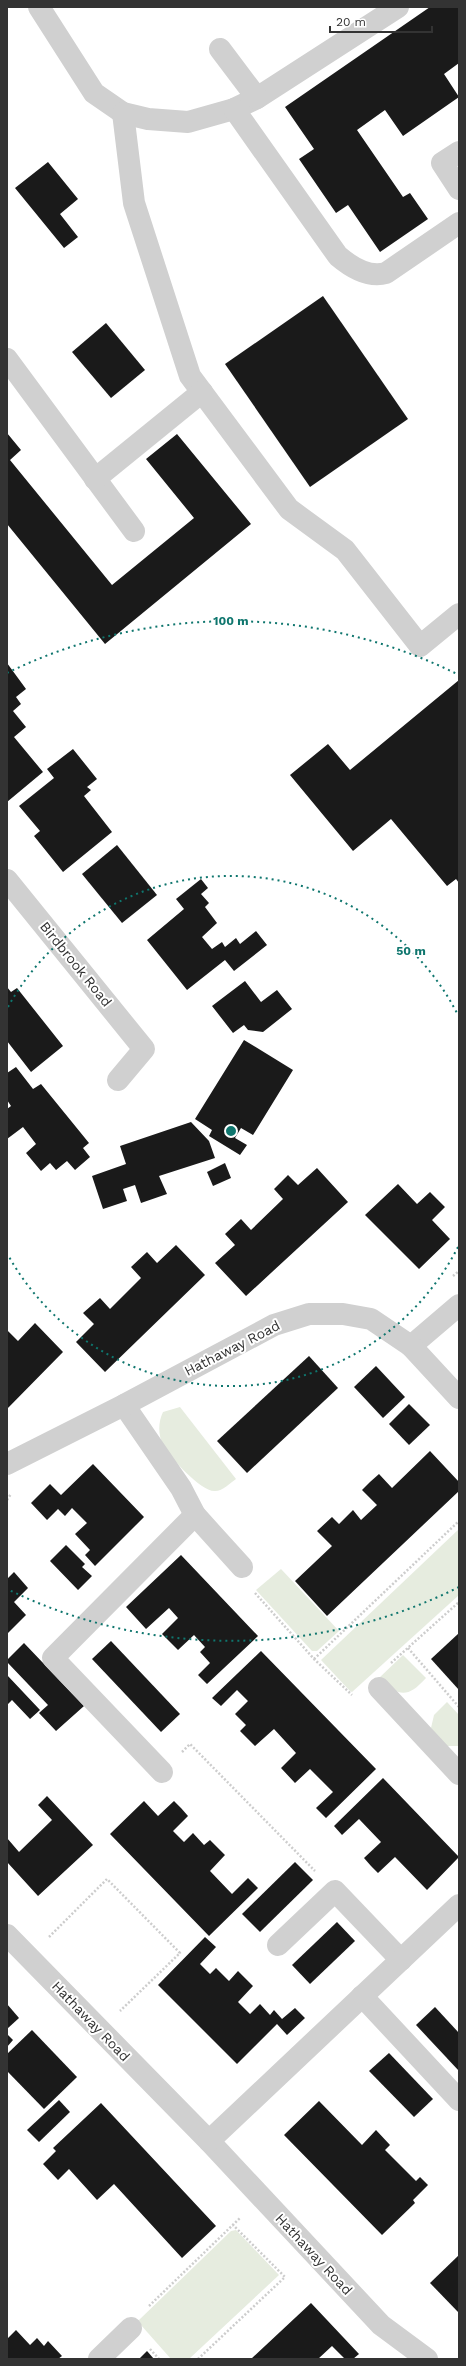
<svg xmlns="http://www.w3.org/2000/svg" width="466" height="2366" font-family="'Work Sans',sans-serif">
	<rect width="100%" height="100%" fill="#fff"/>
	<g fill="#e6ecdf">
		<path d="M 180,1407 L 236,1479 C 230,1483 223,1491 215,1491 C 201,1492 170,1457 163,1445 C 158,1435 158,1422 163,1412 Z"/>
		<polygon points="459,1529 459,1595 352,1692 350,1691 321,1660"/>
		<polygon points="281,1569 339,1631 317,1651 312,1651 256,1590"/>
		<path d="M 403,1655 L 426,1678 C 407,1699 399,1696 378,1679 Z"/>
		<polygon points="447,1702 459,1715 459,1746 444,1746 431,1728 434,1715"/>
		<polygon points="236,2230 279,2275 189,2359 171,2359 140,2324 139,2320 231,2231"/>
	</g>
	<g fill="#1a1a1a">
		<polygon points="430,7 459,7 459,63 444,74 459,97 403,136 385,110 357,130 403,197 410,193 428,219 380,252 348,205 336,213 299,159 314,149 285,107"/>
		<polygon points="48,162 78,199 60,214 78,237 64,248 15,188"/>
		<polygon points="323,296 408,419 310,487 225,364"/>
		<polygon points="106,323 145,370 111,398 72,352"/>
		<polygon points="7,433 21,450 10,460 112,585 194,518 146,459 177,434 251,524 105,644 7,524"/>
		<polygon points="7,663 26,689 16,697 21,704 13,711 26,727 14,737 43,772 7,802"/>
		<polygon points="459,680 459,883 456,879 447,886 391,819 353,851 290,775 328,744 350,770"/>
		<polygon points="73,749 97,779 87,787 91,790 84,796 112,832 63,872 34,836 40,831 19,806 54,778 47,769"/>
		<polygon points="117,845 157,895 122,923 82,874"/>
		<polygon points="201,879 208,888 201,894 209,903 205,907 217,923 202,937 212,949 222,942 225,947 236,938 240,944 256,931 267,945 234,971 225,960 187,990 147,940 184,909 176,899"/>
		<polygon points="245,981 261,1002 277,990 292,1009 263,1032 248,1030 244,1025 233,1033 212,1006"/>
		<polygon points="7,987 11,992 17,988 63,1046 31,1072 7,1041"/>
		<polygon points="244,1040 293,1070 253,1135 241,1128 235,1138 247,1145 240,1155 209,1136 212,1130 195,1119"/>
		<polygon points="16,1067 33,1089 41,1084 89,1143 83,1148 90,1157 75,1170 67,1161 56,1170 50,1163 41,1171 26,1153 36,1144 23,1127 7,1139 7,1109 11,1106 7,1100 7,1073"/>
		<polygon points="191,1122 209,1141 215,1158 159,1176 167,1194 141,1203 135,1185 123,1189 127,1201 103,1209 92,1176 126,1164 120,1146"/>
		<polygon points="225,1163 231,1178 213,1186 207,1172"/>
		<polygon points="317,1168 348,1202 246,1296 215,1263 235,1245 225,1234 241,1219 251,1230 283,1199 274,1189 288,1175 298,1185"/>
		<polygon points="398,1184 417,1204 430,1192 445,1207 432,1220 450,1239 419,1269 365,1215"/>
		<polygon points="176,1245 205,1275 105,1372 76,1342 94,1324 83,1313 100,1298 110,1309 141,1278 131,1267 147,1252 157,1263"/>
		<polygon points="35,1323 63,1352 7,1409 7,1330 18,1341"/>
		<polygon points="309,1356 338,1388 247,1473 217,1441"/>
		<polygon points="376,1366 405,1397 383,1418 354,1387"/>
		<polygon points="409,1404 430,1425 409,1445 389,1424"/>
		<polygon points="430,1451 459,1482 459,1491 327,1616 295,1581 332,1546 317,1531 332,1517 339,1524 353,1510 361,1520 377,1505 362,1490 370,1482 379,1474 392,1488"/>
		<polygon points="93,1464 144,1517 95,1566 85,1555 90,1550 75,1534 87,1523 72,1508 65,1516 58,1509 47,1520 31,1503 50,1484 61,1495"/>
		<polygon points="66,1545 85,1564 82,1567 92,1576 78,1590 50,1561"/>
		<polygon points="181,1555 258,1636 207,1684 198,1675 210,1663 200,1652 205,1647 194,1635 178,1650 162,1634 178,1618 169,1608 146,1629 126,1607"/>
		<polygon points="14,1572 28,1588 14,1602 26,1615 7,1634 7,1579"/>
		<polygon points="459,1633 459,1690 431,1659"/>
		<polygon points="111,1641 180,1714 161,1732 92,1659"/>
		<polygon points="24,1643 84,1706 56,1731 39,1713 48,1705 7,1662 7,1660"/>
		<polygon points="261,1651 376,1769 326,1818 316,1808 333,1792 310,1769 295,1783 281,1768 296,1753 274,1729 255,1746 240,1731 246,1725 235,1714 248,1701 237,1690 221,1706 212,1698"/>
		<polygon points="7,1675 40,1710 30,1719 12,1700 7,1705"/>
		<polygon points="383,1778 459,1857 427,1890 395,1857 378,1873 371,1866 364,1858 381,1842 359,1819 342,1835 334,1826"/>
		<polygon points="47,1796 93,1845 38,1896 7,1862 7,1838 19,1852 52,1820 38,1805"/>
		<polygon points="144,1801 158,1816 174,1801 181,1808 188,1816 173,1831 184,1842 193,1833 204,1845 210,1840 225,1855 210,1871 232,1894 248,1878 258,1888 209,1936 110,1834"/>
		<polygon points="295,1862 313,1880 260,1932 242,1914"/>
		<polygon points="337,1922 355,1941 310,1984 292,1965"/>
		<polygon points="205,1937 216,1947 200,1964 210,1974 216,1968 229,1981 238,1971 253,1986 238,2002 250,2014 260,2004 270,2015 274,2010 282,2019 295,2008 305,2018 287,2035 277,2024 237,2064 158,1985"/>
		<polygon points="7,2004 19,2018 7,2029"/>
		<polygon points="435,2007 459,2033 459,2071 416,2025"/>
		<polygon points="32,2030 77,2077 44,2109 7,2071 7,2054"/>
		<polygon points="7,2034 13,2040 7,2047"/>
		<polygon points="389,2053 433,2099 414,2117 369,2071"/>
		<polygon points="59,2100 70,2112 39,2142 27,2130"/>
		<polygon points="319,2101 362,2145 376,2130 390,2145 385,2150 416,2181 420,2177 428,2185 413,2200 415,2203 382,2235 284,2135"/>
		<polygon points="101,2103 216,2226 182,2258 114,2184 97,2200 69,2169 58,2180 43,2164 56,2151 53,2148"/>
		<polygon points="459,2255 459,2313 430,2283"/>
		<polygon points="311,2303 359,2354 353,2359 345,2359 332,2346 318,2359 251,2359"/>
		<polygon points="16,2330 30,2345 37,2338 44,2346 48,2341 62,2356 58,2359 7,2359 7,2339"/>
		<polygon points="147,2351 154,2359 139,2359"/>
	</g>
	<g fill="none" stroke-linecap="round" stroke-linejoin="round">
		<g stroke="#cdcdcd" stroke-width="2.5" stroke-dasharray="2 2" stroke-linecap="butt">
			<polyline points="453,1276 459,1271"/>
			<polyline points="7,1500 11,1494"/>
			<polyline points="255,1593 314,1659 352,1695"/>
			<polyline points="408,1648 459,1707"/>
			<polyline points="314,1659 459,1521"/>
			<polyline points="391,1663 459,1602"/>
			<polyline points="182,1752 190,1744 315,1871"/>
			<polyline points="49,1937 107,1879 180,1953 120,2011"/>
			<polyline points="149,2306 240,2218"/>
			<polyline points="150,2349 159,2359"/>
			<polyline points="198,2359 285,2277 233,2225"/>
		</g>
		<g stroke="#d0d0d0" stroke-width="22">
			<polyline points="39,7 94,93 123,113 148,119 188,122 234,109 257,98 398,7"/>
			<polyline points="220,49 257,98"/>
			<path d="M 234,109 L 338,256 C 351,267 369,278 386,273 L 459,223"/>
			<polyline points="123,113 134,203 190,376 289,509 345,550 420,646 459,614"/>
			<polyline points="459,152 442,163 459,189"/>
			<polyline points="7,359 134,531"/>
			<polyline points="95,479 202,392"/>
			<polyline points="7,880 144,1049 118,1080"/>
			<polyline points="411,1346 459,1305"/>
			<polyline points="124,1405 181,1488 195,1515 242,1567"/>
			<polyline points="7,1464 124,1405 274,1325 309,1314 343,1314 371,1319 411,1346 459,1398"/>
			<polyline points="379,1688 459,1774"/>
			<polyline points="162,1772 53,1658 195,1515"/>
			<polyline points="7,1935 209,2141 381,2325 427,2359"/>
			<polyline points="278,1945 335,1891 401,1960"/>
			<polyline points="362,1996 459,2100"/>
			<polyline points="209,2141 459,1905"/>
			<polyline points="99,2359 131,2328"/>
		</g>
	</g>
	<g fill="none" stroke="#0f766e" stroke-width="2" stroke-dasharray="2 4">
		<path d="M458 1247A255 255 0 0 1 8 1255M8 1007A255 255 0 0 1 458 1015"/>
		<path d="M459 1587A510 510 0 0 1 7 1589M7 673A510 510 0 0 1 459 675"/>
	</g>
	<g text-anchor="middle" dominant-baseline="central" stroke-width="4" stroke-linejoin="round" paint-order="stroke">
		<g font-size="14" fill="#333" stroke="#fff">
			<text transform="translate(76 964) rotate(51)">Birdbrook Road</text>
			<text transform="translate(232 1348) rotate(-27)">Hathaway Road</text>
			<text transform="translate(91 2021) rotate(46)">Hathaway Road</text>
			<text transform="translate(314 2254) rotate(47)">Hathaway Road</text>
		</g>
	</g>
	<circle cx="231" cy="1131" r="6" fill="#0f766e" stroke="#fff" stroke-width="2"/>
	<g font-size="12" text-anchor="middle" font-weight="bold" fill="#0f766e" stroke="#fff" stroke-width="4" stroke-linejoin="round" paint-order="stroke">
		<text x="231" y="625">100 m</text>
		<text x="411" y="955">50 m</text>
	</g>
	<rect width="466" height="2366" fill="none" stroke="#333333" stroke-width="16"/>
	<path d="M330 26v6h102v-6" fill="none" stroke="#333333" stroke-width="2"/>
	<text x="336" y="26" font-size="12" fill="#333333" stroke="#ffffff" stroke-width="3" paint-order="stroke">20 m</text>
</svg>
